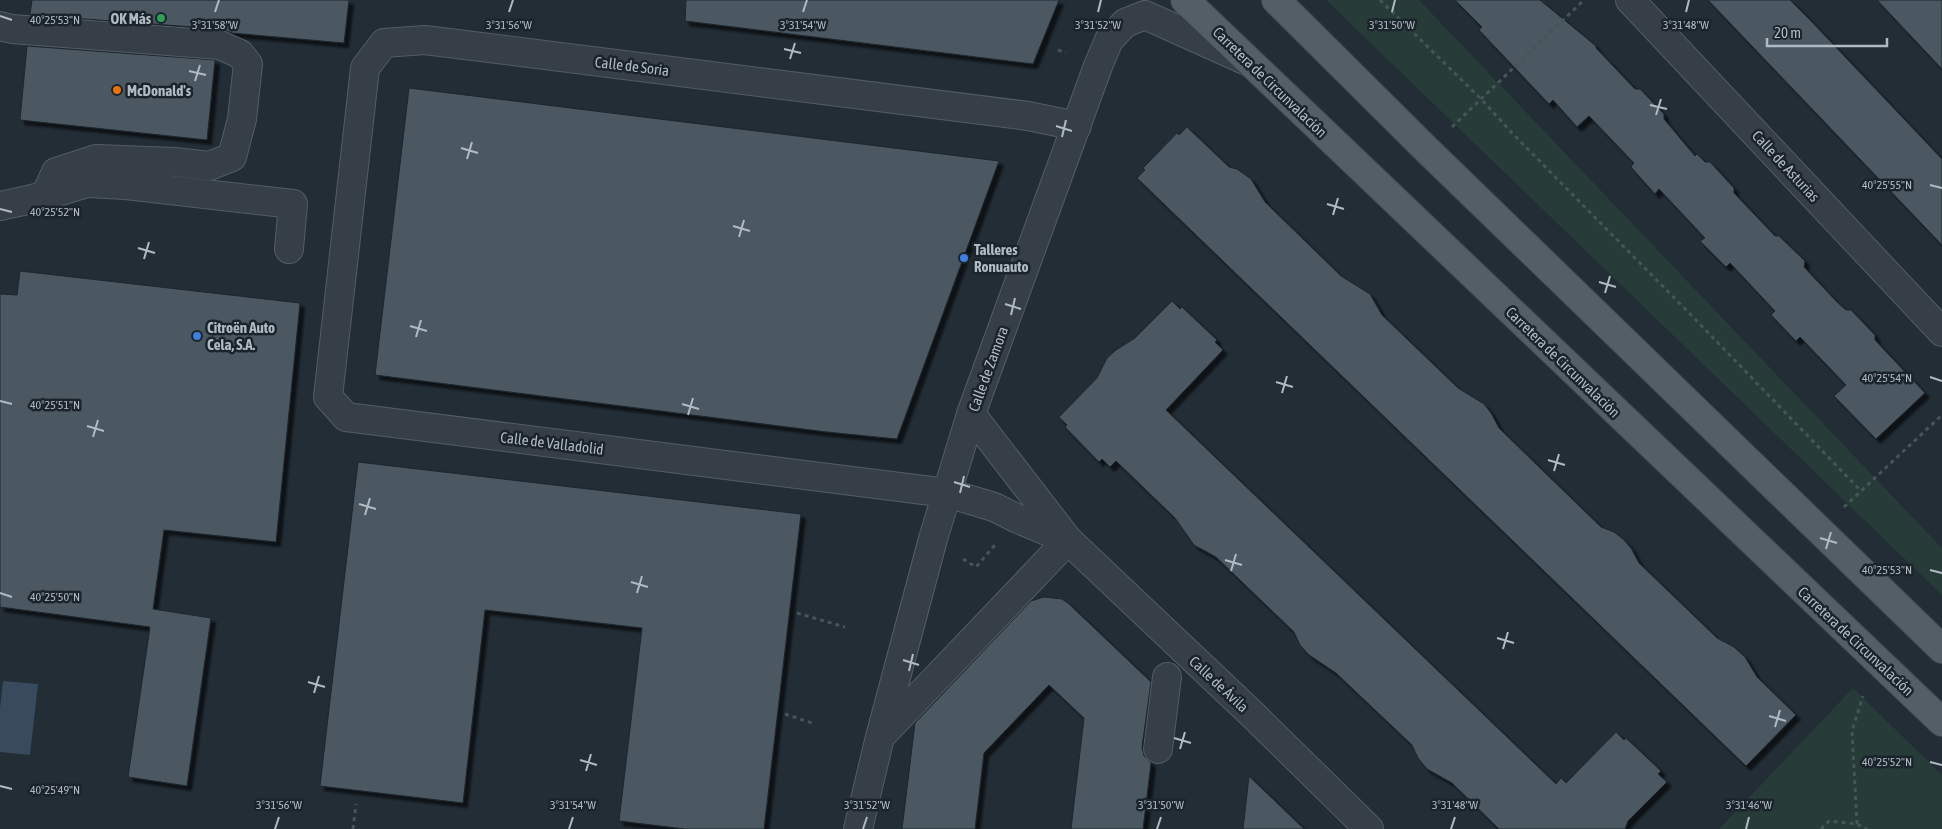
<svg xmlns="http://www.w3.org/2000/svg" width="1942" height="829" font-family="'Asap Condensed',sans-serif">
	<defs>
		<filter id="shadow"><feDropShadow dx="4.5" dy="4.5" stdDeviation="1" flood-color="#0009"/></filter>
	</defs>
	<rect width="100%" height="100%" fill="#222d36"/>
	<g fill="#273b39">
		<polygon points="1326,0 1419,0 1942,548 1942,595"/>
		<polygon points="1853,688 1942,775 1942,829 1719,829"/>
	</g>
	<polygon fill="#374b5c" points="3,681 38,684 30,755 0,752 0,708"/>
	<g fill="#4b5862" stroke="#1d262d" filter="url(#shadow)">
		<polygon points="32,0 349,0 344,43 232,33 221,29 30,15"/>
		<polygon points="686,0 1059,0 1033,64 685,21"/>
		<polygon points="1455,0 1540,0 1596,46 1596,48 1635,89 1640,89 1664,114 1664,119 1695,156 1697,154 1705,162 1710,162 1734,188 1734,193 1775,236 1779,236 1805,261 1804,267 1837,302 1846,310 1851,310 1875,335 1875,340 1925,393 1876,439 1834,396 1846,385 1800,337 1796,341 1771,315 1775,311 1730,263 1726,267 1700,241 1705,238 1659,189 1655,194 1631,167 1634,163 1589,116 1577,127 1553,100 1549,104 1479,30 1482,27"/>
		<polygon points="1708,0 1790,0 1811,21 1942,159 1942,245"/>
		<polygon points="1877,0 1942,0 1942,69"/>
		<polygon points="27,46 215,60 207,140 20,120"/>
		<polygon points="409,88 999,161 897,439 827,432 375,375"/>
		<polygon points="1187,127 1229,167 1237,169 1251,179 1265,202 1341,276 1370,294 1382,315 1458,388 1484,404 1491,413 1499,428 1538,466 1601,527 1614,532 1623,539 1631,548 1639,563 1717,638 1734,647 1745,657 1757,677 1796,715 1746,766 1137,178 1145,170 1143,168 1177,133 1179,135"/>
		<polygon points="20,271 300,303 276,542 164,530 153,609 211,618 187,786 128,777 150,627 0,607 0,294 17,295"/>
		<polygon points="1172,301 1180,309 1182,307 1217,340 1215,342 1223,350 1166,410 1556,784 1561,778 1566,783 1616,732 1624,740 1626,738 1661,771 1658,774 1667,782 1628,821 1625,829 1499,829 1452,783 1427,769 1418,758 1412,745 1336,673 1309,655 1300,645 1294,632 1216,557 1194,545 1175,518 1116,461 1110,467 1102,459 1099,462 1065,427 1067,425 1059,417 1097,378 1107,358 1116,350 1135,338"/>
		<polygon points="358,462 801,514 764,829 685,829 619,821 642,628 485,610 463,803 320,786"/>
		<polygon points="1044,597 1062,599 1069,604 1151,682 1142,747 1144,756 1151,763 1143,829 1071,829 1084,718 1049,685 984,753 975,829 902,829 915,723 1031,601"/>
		<polygon points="1249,776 1304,829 1243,829"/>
	</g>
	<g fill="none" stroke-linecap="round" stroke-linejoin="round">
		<defs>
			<g id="minor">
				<polyline points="1630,0 1942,332"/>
				<polyline points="0,26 12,29 220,45 240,54 248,64 242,119 232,157 209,166 175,162 96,159 56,172 45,196"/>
				<polyline points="0,206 45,196 87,183 126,185 293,204 289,249"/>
				<polyline points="971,414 1068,540 1253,715 1369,829"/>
				<polyline points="1068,540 1018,519 994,507 947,493 346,417 328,397 365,68 384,43 425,40 1028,116 1077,126"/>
				<polyline points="881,736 1068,540"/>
				<polyline points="1158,749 1167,677"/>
				<polyline points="858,829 880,737 933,539 971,414 1098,66 1109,40 1125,23 1145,15 1247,61"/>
			</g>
			<g id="major">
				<polyline points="1185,0 1942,722"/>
				<polyline points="1276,0 1426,149 1942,649"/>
			</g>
		</defs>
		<use href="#minor" stroke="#535d64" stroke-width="30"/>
		<use href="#major" stroke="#3f4850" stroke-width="30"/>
		<g stroke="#445656" stroke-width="3" stroke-dasharray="4 4" stroke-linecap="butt">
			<polyline points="1380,0 1481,99 1513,134 1692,316 1861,491"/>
			<polyline points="1058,50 1066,53"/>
			<polyline points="1452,127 1584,0"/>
			<polyline points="1844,507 1942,415"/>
			<polyline points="963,559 976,567 995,545"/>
			<polyline points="797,613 845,627"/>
			<polyline points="785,714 815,724"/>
			<polyline points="1857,824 1852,731 1863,696"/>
			<polyline points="353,829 356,804"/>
			<polyline points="1821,829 1829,821 1857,824 1867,829"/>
		</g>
		<use href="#minor" stroke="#363f47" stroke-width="28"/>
		<use href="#major" stroke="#535e67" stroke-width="28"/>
	</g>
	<path fill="none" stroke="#b0bac3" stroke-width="2" d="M 215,12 L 219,0M 509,12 L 513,0M 803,12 L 807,0M 1098,12 L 1101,0M 1392,12 L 1395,0M 1686,12 L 1689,0M 0,16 L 12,20M 784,49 L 801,53M 790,59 L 795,43M 189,71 L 206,75M 195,81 L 200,65M 1650,105 L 1667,109M 1656,115 L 1661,99M 1056,126 L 1072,131M 1062,137 L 1066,120M 461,148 L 478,153M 467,159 L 472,142M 1930,185 L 1942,188M 1327,204 L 1344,209M 0,209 L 12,212M 1333,215 L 1338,198M 733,226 L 750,231M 739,237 L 744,220M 138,248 L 155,253M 144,259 L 149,242M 1599,282 L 1616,287M 1605,293 L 1610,276M 1005,304 L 1021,309M 1011,315 L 1015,298M 410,326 L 427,331M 416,337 L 421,320M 1930,377 L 1942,381M 1276,382 L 1293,387M 1282,393 L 1287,376M 0,401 L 12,404M 682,404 L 699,409M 688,415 L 693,398M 87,426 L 104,431M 93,437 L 98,420M 1548,460 L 1565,465M 1554,471 L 1559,454M 954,482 L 970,487M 960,493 L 964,476M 359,504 L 376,509M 365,515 L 370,498M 1820,538 L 1837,543M 1826,549 L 1831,532M 1225,560 L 1242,565M 1930,570 L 1942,573M 1231,571 L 1236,554M 631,582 L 648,587M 0,593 L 12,597M 637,593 L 642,576M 1497,638 L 1514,643M 1503,649 L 1508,632M 903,660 L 919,665M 909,671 L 913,654M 308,682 L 325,687M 314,693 L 319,676M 1769,716 L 1786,721M 1775,727 L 1780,710M 1174,738 L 1191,743M 1180,749 L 1185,732M 580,760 L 597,765M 1930,762 L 1942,765M 586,771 L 591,754M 0,786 L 12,789M 275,829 L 279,817M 569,829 L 573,817M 863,829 L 867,817M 1157,829 L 1161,817M 1451,829 L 1455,817M 1746,829 L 1749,817"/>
	<circle fill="#2e9e5b" stroke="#1b242b" stroke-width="2" cx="161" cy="18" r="5"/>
	<circle fill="#e8710a" stroke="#1b242b" stroke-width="2" cx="117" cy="90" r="5"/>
	<g fill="#3f7fe0" stroke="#1b242b" stroke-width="2">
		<circle cx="964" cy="258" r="5"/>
		<circle cx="197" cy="336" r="5"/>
	</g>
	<g text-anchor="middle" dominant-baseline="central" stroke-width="5" stroke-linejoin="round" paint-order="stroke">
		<g font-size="15" font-weight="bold" fill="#b0bac3" stroke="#1b242b" text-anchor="start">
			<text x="151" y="18" text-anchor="end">OK Más</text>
			<text x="127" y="90">McDonald's</text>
			<text x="974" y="249">Talleres<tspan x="974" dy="17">Ronuauto</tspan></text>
			<text x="207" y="327">Citroën Auto<tspan x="207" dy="17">Cela, S.A.</tspan></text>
		</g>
		<g font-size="15" fill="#b0bac3" stroke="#1b242b">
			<text transform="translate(632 66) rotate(7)">Calle de Soria</text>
			<text transform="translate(1270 82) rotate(44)">Carretera de Circunvalación</text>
			<text transform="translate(1786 166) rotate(47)">Calle de Asturias</text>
			<text transform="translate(1563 362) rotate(44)">Carretera de Circunvalación</text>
			<text transform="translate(988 369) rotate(-70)">Calle de Zamora</text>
			<text transform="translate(552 443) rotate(7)">Calle de Valladolid</text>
			<text transform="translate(1856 641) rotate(43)">Carretera de Circunvalación</text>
			<text transform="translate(1219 684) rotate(43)">Calle de Ávila</text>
		</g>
	</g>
	<g font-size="12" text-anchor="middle" fill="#b0bac3" stroke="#1b242b" stroke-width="5" stroke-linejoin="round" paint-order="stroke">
		<text x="55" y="24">40°25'53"N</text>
		<text x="215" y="29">3°31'58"W</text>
		<text x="509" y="29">3°31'56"W</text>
		<text x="803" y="29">3°31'54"W</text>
		<text x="1098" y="29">3°31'52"W</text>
		<text x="1392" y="29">3°31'50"W</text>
		<text x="1686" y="29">3°31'48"W</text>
		<text x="1887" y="189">40°25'55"N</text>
		<text x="55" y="216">40°25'52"N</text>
		<text x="1887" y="382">40°25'54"N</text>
		<text x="55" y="409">40°25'51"N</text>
		<text x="1887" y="574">40°25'53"N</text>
		<text x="55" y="601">40°25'50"N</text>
		<text x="1887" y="766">40°25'52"N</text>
		<text x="55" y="794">40°25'49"N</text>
		<text x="279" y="809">3°31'56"W</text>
		<text x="573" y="809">3°31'54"W</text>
		<text x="867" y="809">3°31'52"W</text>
		<text x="1161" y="809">3°31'50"W</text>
		<text x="1455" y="809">3°31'48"W</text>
		<text x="1749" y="809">3°31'46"W</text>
	</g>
	<path d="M1767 38v8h120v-8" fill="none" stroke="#b0bac3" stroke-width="2.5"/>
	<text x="1774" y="38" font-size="15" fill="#b0bac3" stroke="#1b242b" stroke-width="4" paint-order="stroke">20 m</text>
</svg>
